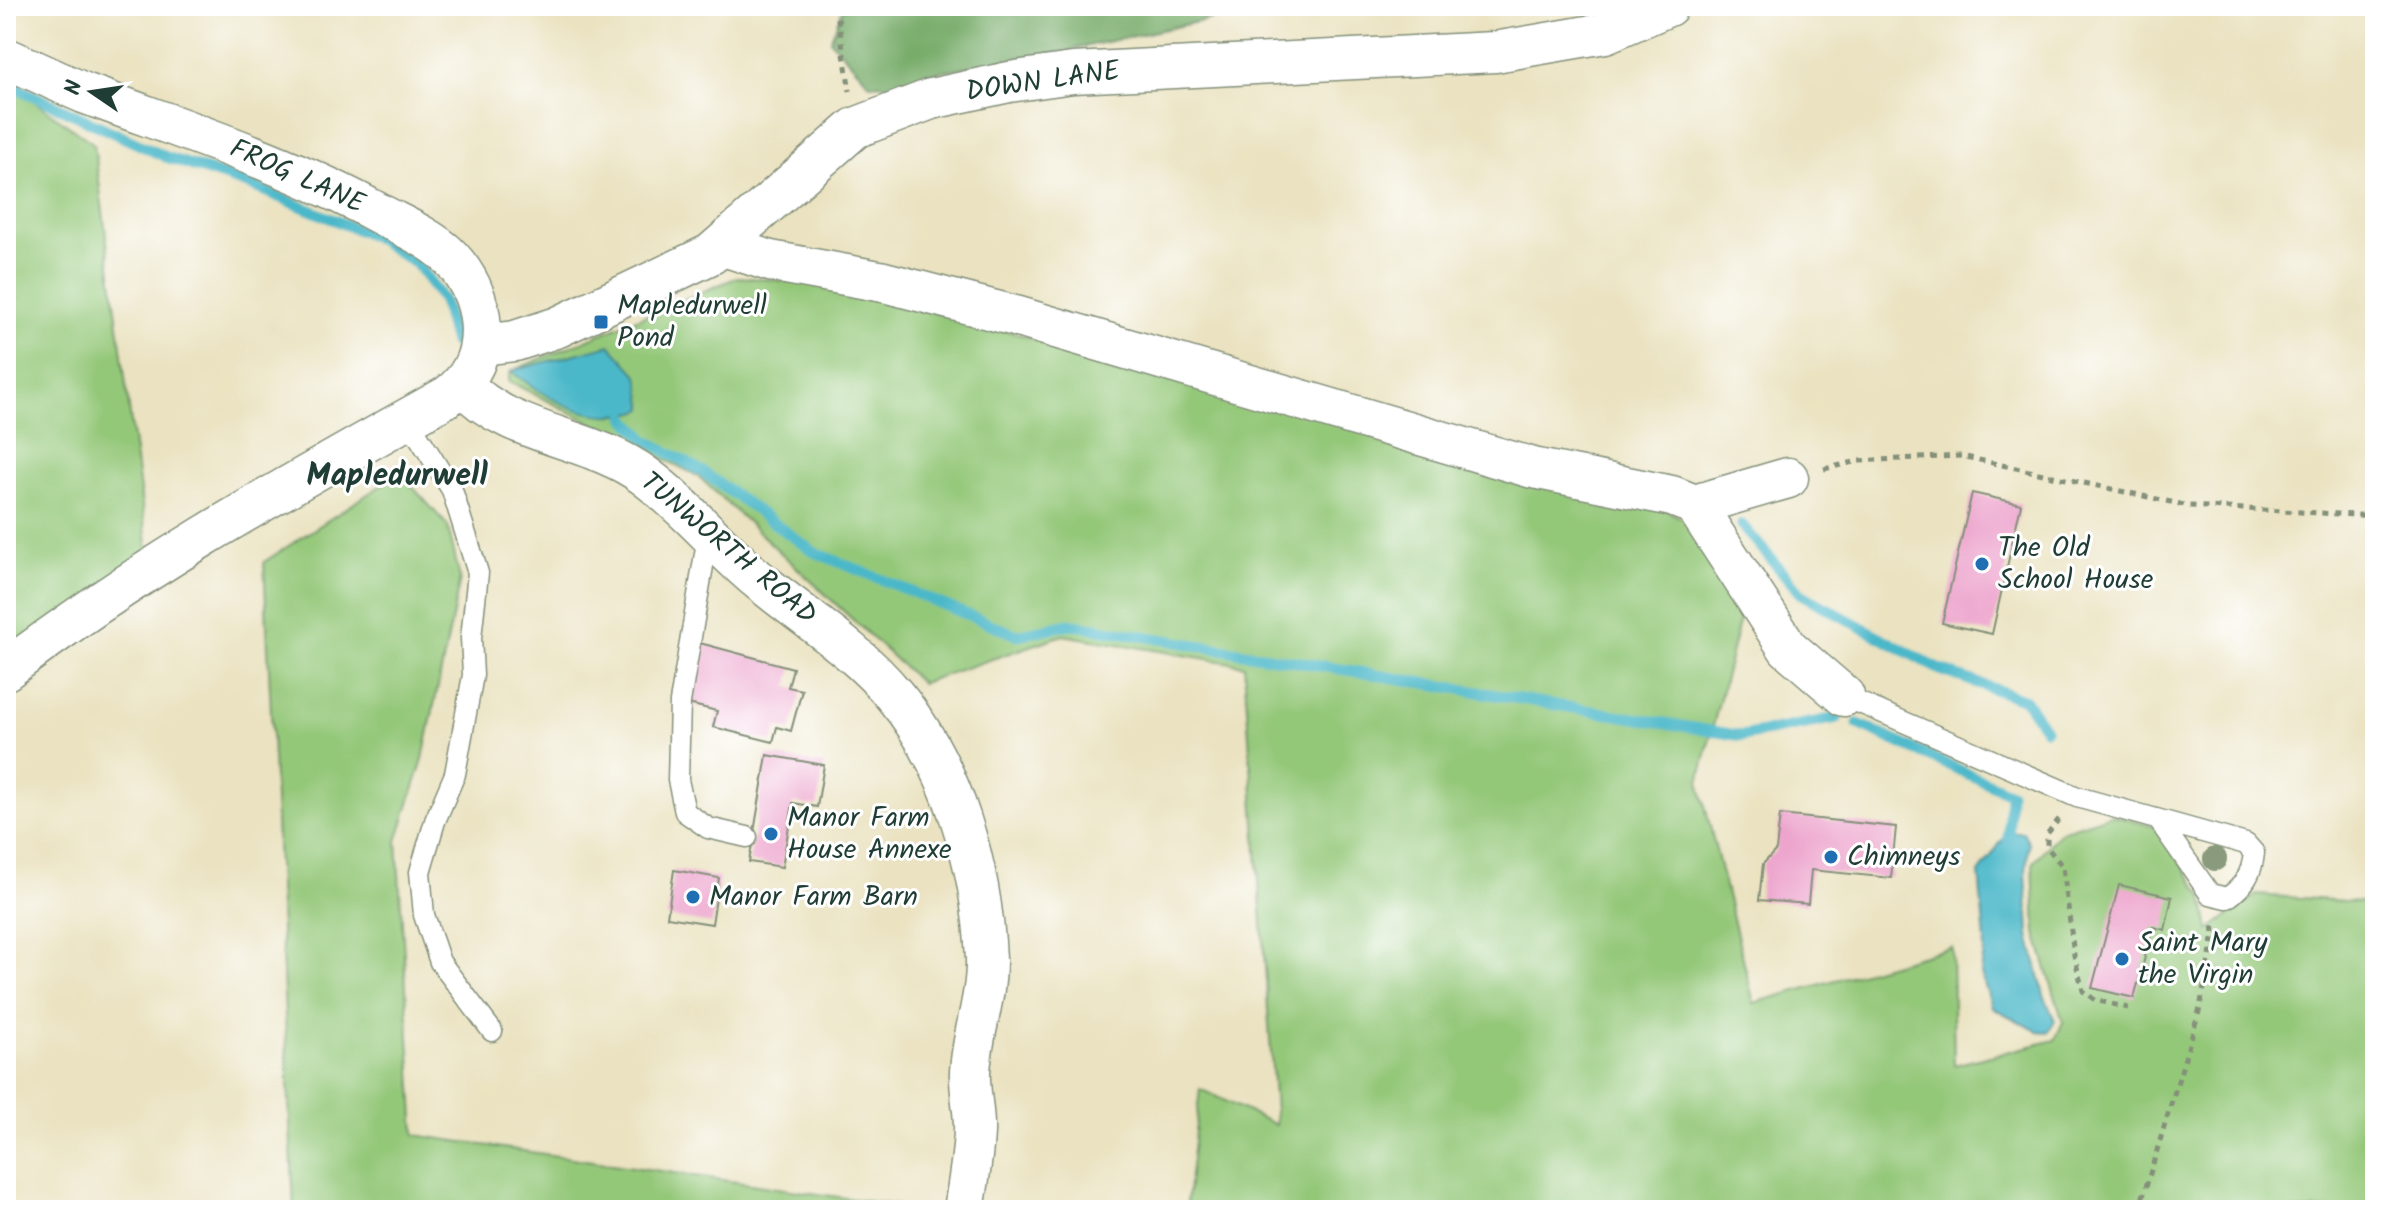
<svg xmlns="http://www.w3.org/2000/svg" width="2381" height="1216" font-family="Kalam,sans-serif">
	<rect width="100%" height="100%" fill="#fff"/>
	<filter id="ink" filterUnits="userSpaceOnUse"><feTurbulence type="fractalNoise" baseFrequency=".0125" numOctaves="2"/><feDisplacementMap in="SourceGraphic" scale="16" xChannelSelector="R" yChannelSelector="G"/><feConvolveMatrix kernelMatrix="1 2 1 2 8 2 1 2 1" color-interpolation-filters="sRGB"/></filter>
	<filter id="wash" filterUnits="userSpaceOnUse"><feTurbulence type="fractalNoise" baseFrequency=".006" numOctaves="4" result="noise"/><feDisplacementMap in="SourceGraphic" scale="32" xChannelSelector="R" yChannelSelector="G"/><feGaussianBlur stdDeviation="1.8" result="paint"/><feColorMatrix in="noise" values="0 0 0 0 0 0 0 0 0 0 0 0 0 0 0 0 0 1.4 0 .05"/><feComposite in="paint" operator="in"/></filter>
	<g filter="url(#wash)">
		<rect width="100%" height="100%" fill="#eae2c0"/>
		<g fill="#94c879" stroke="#5a8256" stroke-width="2">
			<polygon points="6,81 94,144 149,558 6,654"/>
			<polygon points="738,277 838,285 1666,510 1687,521 1740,618 1699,782 1754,1003 1952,947 1954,1065 2055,1040 2063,1022 2036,933 2033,862 2061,831 2111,815 2156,827 2203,896 2209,930 2256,895 2375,903 2375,1210 1186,1210 1200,1089 1276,1125 1244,665 1063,635 921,683 698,476 508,381 511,371"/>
			<polygon points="400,473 448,526 460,579 423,759 397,841 415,1135 927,1210 294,1210 264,562"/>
		</g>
		<polygon fill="#77ac69" stroke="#4b744e" stroke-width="2" points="844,6 1229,6 1220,17 1065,51 924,74 903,86 870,84 830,40"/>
		<g fill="#4cb8c9" stroke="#367a7e" stroke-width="2">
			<path d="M 610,345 L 638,376 L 644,409 C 595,428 550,401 511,371 Z"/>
			<polygon points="2008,832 2023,832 2029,843 2026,871 2029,935 2044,995 2055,1021 2048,1032 2037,1031 1992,1007 1981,974 1985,942 1979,873"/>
		</g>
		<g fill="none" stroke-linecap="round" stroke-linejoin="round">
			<g stroke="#4cb8c9" stroke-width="11">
				<polyline points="6,83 166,157 245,183 373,236 418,265 443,301 454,342"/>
				<polyline points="625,417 646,440 703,472 814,552 1017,635 1070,624 1742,736 1837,718"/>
				<polyline points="1742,525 1801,594 1938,669 2025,700 2045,729"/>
				<polyline points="1858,724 2010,793 2008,844"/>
			</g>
		</g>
		<g id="blocks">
			<g fill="#eda5cd">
				<polygon points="1972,493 2021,504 1992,634 1942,623"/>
				<polygon points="696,642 793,668 788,687 802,690 791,731 777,727 773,742 713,727 717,711 680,702"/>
				<polygon points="767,755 824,765 817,807 793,803 782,867 749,862"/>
				<polygon points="1780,815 1896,827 1891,878 1811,870 1808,904 1759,900 1763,864 1776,850"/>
				<polygon points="674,870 719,878 712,924 667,917"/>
				<polygon points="2119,885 2172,897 2165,930 2153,927 2134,998 2092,988"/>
			</g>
		</g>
	</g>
	<g filter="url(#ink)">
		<use href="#blocks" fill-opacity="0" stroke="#84907a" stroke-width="2"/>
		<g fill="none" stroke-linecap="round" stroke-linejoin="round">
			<defs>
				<g id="lane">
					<polyline points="407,418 452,490 478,573 471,638 473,675 455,774 435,821 420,872 424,915 440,962 492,1031"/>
					<polyline points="708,536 680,702 678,780 685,812 708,828 747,837"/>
					<path d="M 1844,696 L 2077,797 L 2246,844 L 2254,853 C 2252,874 2244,886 2227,898 L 2210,894 L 2159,821"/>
				</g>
				<g id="street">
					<path d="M 6,58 C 32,69 58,82 84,93 C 183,130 285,162 378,213 C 400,225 427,236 446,253 C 487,292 497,360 448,396 C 297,481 144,564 6,670"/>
					<polyline points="724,246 770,261 884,282 1015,316 1533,468 1672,496 1695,505 1788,648 1844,696"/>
					<polyline points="482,345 515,341 558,327 711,254 855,128 931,99 1009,82 1073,73 1495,52 1605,33 1668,6"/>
					<path d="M 463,385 C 509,436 592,436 645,476 C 687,507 720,549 761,582 C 805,618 857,650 894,695 C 953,765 982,868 986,959 C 987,997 972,1034 970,1072 C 969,1092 975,1112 974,1132 C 973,1158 968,1184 964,1210"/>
					<polyline points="1695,505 1788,478"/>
				</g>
			</defs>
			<use href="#lane" stroke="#84907a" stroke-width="23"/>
			<use href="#street" stroke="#84907a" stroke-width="43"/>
			<g stroke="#84907a" stroke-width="5" stroke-dasharray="6 6" stroke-linecap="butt">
				<polyline points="836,6 850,91"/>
				<polyline points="1824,469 1858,461 1961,456 2189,506 2375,516"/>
				<polyline points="2059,819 2047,834 2047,847 2063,867 2074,955 2083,991 2095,1000 2128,1008"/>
				<polyline points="2139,1210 2200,1008 2214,934 2213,921"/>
			</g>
			<use href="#lane" stroke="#fff" stroke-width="20"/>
			<use href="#street" stroke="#fff" stroke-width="40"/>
		</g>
		<circle fill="#8a9a7c" cx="2215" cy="859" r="12"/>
	</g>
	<g fill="#1f6fb2" stroke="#fff" stroke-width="3">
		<rect x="593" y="314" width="16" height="16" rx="4"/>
		<circle cx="1982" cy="564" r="8"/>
		<circle cx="771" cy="834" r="8"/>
		<circle cx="1831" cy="857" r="8"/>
		<circle cx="693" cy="897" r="8"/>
		<circle cx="2122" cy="959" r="8"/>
	</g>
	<g text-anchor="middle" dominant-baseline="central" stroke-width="6" stroke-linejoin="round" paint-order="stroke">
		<g font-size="28" fill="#1f3d34" stroke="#fff">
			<text transform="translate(1043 82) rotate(-8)">DOWN LANE</text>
			<text transform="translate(297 177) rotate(24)">FROG LANE</text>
			<text transform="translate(728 549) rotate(40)">TUNWORTH ROAD</text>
		</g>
		<g font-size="28" fill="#1f3d34" stroke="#fff" text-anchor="start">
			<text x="617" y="306">Mapledurwell<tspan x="617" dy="32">Pond</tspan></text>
			<text x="1998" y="548">The Old<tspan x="1998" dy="32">School House</tspan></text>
			<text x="787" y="818">Manor Farm<tspan x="787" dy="32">House Annexe</tspan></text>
			<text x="1847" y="857">Chimneys</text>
			<text x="709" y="897">Manor Farm Barn</text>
			<text x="2138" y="943">Saint Mary<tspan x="2138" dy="32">the Virgin</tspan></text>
		</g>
		<g font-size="32" font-weight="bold" fill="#1f3d34" stroke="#fff">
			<text x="397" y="476">Mapledurwell</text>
		</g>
	</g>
	<rect width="2381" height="1216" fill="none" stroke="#fff" stroke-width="32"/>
	<g transform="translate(92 92) rotate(283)" stroke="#ffffff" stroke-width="6" paint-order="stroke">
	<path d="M0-6L14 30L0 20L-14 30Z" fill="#1f3d34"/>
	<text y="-12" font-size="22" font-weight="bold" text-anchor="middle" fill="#1f3d34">N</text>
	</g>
</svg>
